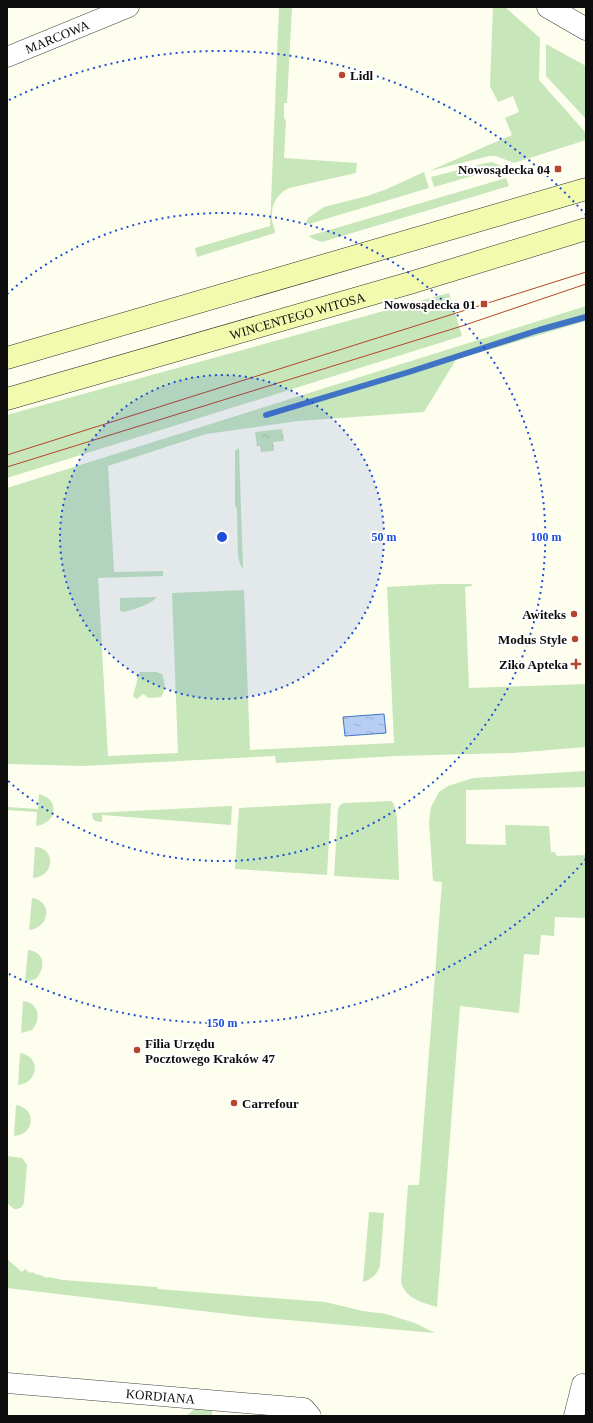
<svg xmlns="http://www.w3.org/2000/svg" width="593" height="1423" font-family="Georgia,serif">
	<defs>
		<pattern id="park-crowns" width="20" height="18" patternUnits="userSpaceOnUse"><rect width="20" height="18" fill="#c7e6ba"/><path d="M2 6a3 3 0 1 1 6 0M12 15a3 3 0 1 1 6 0" fill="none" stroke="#aac49f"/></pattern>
		<pattern id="water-ripples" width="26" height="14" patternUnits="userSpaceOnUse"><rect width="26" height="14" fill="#b6cef3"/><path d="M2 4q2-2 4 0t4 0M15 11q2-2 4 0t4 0" fill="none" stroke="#9bb0cf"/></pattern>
	</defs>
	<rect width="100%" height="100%" fill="#fefeee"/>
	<g fill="#c7e6ba">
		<path d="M 279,7 L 292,7 L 287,103 L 284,103 L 284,117 L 286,121 L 284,158 L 357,163 L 356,173 L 289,188 C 277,194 271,204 272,218 C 272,224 275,227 275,233 L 197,257 L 195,248 L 270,226 Z"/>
		<polygon points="493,7 505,7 540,38 539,80 586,133 586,140 514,163 496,156 489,156 429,171 512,135 505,118 519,112 513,96 498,102 490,86"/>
		<polygon points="546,44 586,66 586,119 546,76"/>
		<polygon points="492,162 504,167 434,187 431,177 486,163"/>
		<polygon points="424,172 429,188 309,224 306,223 308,218 324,207 367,196 387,189"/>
		<polygon points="506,178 509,186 322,242 313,239 309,236"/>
		<polygon points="449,293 462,336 7,478 7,415"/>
		<polygon points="586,306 586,321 499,347 457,358 424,412 298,421 206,434 108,466 114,572 163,571 163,576 98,578 108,756 178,753 172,593 244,590 250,750 394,743 387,587 439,584 472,584 472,586 465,587 469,688 586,684 586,747 513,753 396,756 276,763 275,756 83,766 7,764 7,488"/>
		<polygon points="239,448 243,569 240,564 238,556 237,509 235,505 235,451"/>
		<path d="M 157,597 C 151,604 131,611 122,612 L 120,610 L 120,598 Z"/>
		<path d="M 140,672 L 156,672 L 162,674 C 165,681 166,691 161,697 L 149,698 L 143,694 L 137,699 L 135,698 L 133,696 C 134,690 138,682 137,676 Z"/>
		<path d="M 586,771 L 586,787 L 466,790 L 466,844 L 506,845 L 505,825 L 549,826 L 551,852 L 555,852 L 557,856 L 586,855 L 586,918 L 555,917 L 554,936 L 541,935 L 539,955 L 524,954 L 519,1013 L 460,1006 L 437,1307 C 421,1302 406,1299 401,1282 L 408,1185 L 419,1185 L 442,882 L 433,881 L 429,821 L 431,807 L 439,792 L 448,786 L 473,778 Z"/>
		<path d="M 39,794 C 60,799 58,823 36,826 L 37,812 L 7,810 L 7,807 L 38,809 Z"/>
		<polygon points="391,801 394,804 397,818 399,880 334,876 338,809 340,805 344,803"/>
		<polygon points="331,803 327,875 235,869 239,808"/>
		<polygon points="232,806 231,825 102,815 102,822 95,821 93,819 92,813"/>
		<path d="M 35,847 C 55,847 56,876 33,878 Z"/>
		<path d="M 32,898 C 53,901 50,928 29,930 Z"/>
		<path d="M 28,950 C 45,952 46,967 36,979 L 25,982 Z"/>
		<path d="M 23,1001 C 40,1003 41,1020 32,1030 L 21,1033 Z"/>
		<path d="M 20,1053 C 41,1056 39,1083 18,1085 Z"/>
		<path d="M 16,1105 C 37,1108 35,1135 14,1136 Z"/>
		<polygon points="7,1156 22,1158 27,1165 24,1202 22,1207 17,1209 14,1209 7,1203"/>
		<path d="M 369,1212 L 384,1213 L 380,1265 C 378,1274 372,1279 363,1282 Z"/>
		<polygon points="7,1259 22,1272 25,1269 30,1273 32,1272 37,1275 38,1274 47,1278 48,1277 63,1280 157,1287 158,1289 325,1302 363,1311 386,1314 415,1323 435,1333 253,1317 7,1288"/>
		<polygon points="196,1408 212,1409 212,1416 186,1416"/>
	</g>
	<polygon fill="url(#park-crowns)" points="282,429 284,441 273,442 274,451 261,452 260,446 257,446 255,432"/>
	<polygon fill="url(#water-ripples)" stroke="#4173c5" points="384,714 386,733 345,736 343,717"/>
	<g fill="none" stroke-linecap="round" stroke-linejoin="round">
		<polyline stroke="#4173c5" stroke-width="6" points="266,415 409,372 539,330 586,317"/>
		<defs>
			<g id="minor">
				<path id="s1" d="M 7,57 L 129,7"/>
				<path id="s2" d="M 7,1383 L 304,1408 L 311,1416"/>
				<polyline points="574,1416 582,1384"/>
			</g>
			<polyline id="tertiary" points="548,7 586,29"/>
			<g id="secondary">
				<polyline points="7,358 586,189"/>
				<path id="s3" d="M 7,399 L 410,283 L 586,229"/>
			</g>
		</defs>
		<use href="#minor" stroke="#404040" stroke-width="21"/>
		<use href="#tertiary" stroke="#404040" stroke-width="23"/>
		<use href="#secondary" stroke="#2f2f2f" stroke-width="23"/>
		<use href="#minor" stroke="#fff" stroke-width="20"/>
		<use href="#tertiary" stroke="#fff" stroke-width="22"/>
		<use href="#secondary" stroke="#f2faad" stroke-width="22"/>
		<g stroke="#b5452d" stroke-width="1">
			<polyline points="7,455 586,272"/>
			<polyline points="7,467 462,326 586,284"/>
		</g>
	</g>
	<circle cx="222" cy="537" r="162" fill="#1d4ed8" fill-opacity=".12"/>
	<g fill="none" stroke="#1d4ed8" stroke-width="2" stroke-dasharray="2 4">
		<circle cx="222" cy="537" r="162"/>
		<path d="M7 294A324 324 0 1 1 7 780"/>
		<path d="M586 859A486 486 0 0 1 9 974M9 100A486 486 0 0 1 586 215"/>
	</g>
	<g fill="#b5452d" stroke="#fff" stroke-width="1.5">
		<circle cx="342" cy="75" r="4"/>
		<rect x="554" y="165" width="8" height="8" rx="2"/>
		<rect x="480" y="300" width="8" height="8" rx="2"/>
		<circle cx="574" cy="614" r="4"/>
		<circle cx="575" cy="639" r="4"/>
		<path d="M574 658h4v4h4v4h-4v4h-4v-4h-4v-4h4z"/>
		<circle cx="137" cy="1050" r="4"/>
		<circle cx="234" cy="1103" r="4"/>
	</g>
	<g text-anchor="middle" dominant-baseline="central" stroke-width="4" stroke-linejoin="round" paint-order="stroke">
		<g font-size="13" fill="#0d0d0d" stroke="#fff">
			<text stroke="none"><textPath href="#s1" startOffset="54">MARCOWA</textPath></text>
			<text stroke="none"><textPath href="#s3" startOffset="302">WINCENTEGO WITOSA</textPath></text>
			<text stroke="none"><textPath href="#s2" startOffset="154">KORDIANA</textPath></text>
		</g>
		<g font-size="13" font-weight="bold" fill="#0d0d0d" stroke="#fff" text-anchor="end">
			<text x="350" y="75" text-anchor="start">Lidl</text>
			<text x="550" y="169">Nowosądecka 04</text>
			<text x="476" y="304">Nowosądecka 01</text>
			<text x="566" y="614">Awiteks</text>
			<text x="567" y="639">Modus Style</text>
			<text x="568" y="664">Ziko Apteka</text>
			<text x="145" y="1043" text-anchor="start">Filia Urzędu<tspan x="145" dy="15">Pocztowego Kraków 47</tspan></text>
			<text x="242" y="1103" text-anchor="start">Carrefour</text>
		</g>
	</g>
	<circle cx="222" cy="537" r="6" fill="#1d4ed8" stroke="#fff" stroke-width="2"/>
	<g font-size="12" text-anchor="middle" font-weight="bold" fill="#1d4ed8" stroke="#fff" stroke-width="4" stroke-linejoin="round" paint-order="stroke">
		<text x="384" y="541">50 m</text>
		<text x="546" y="541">100 m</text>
		<text x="222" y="1027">150 m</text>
	</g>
	<rect width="593" height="1423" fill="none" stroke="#0d0d0d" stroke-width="16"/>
</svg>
